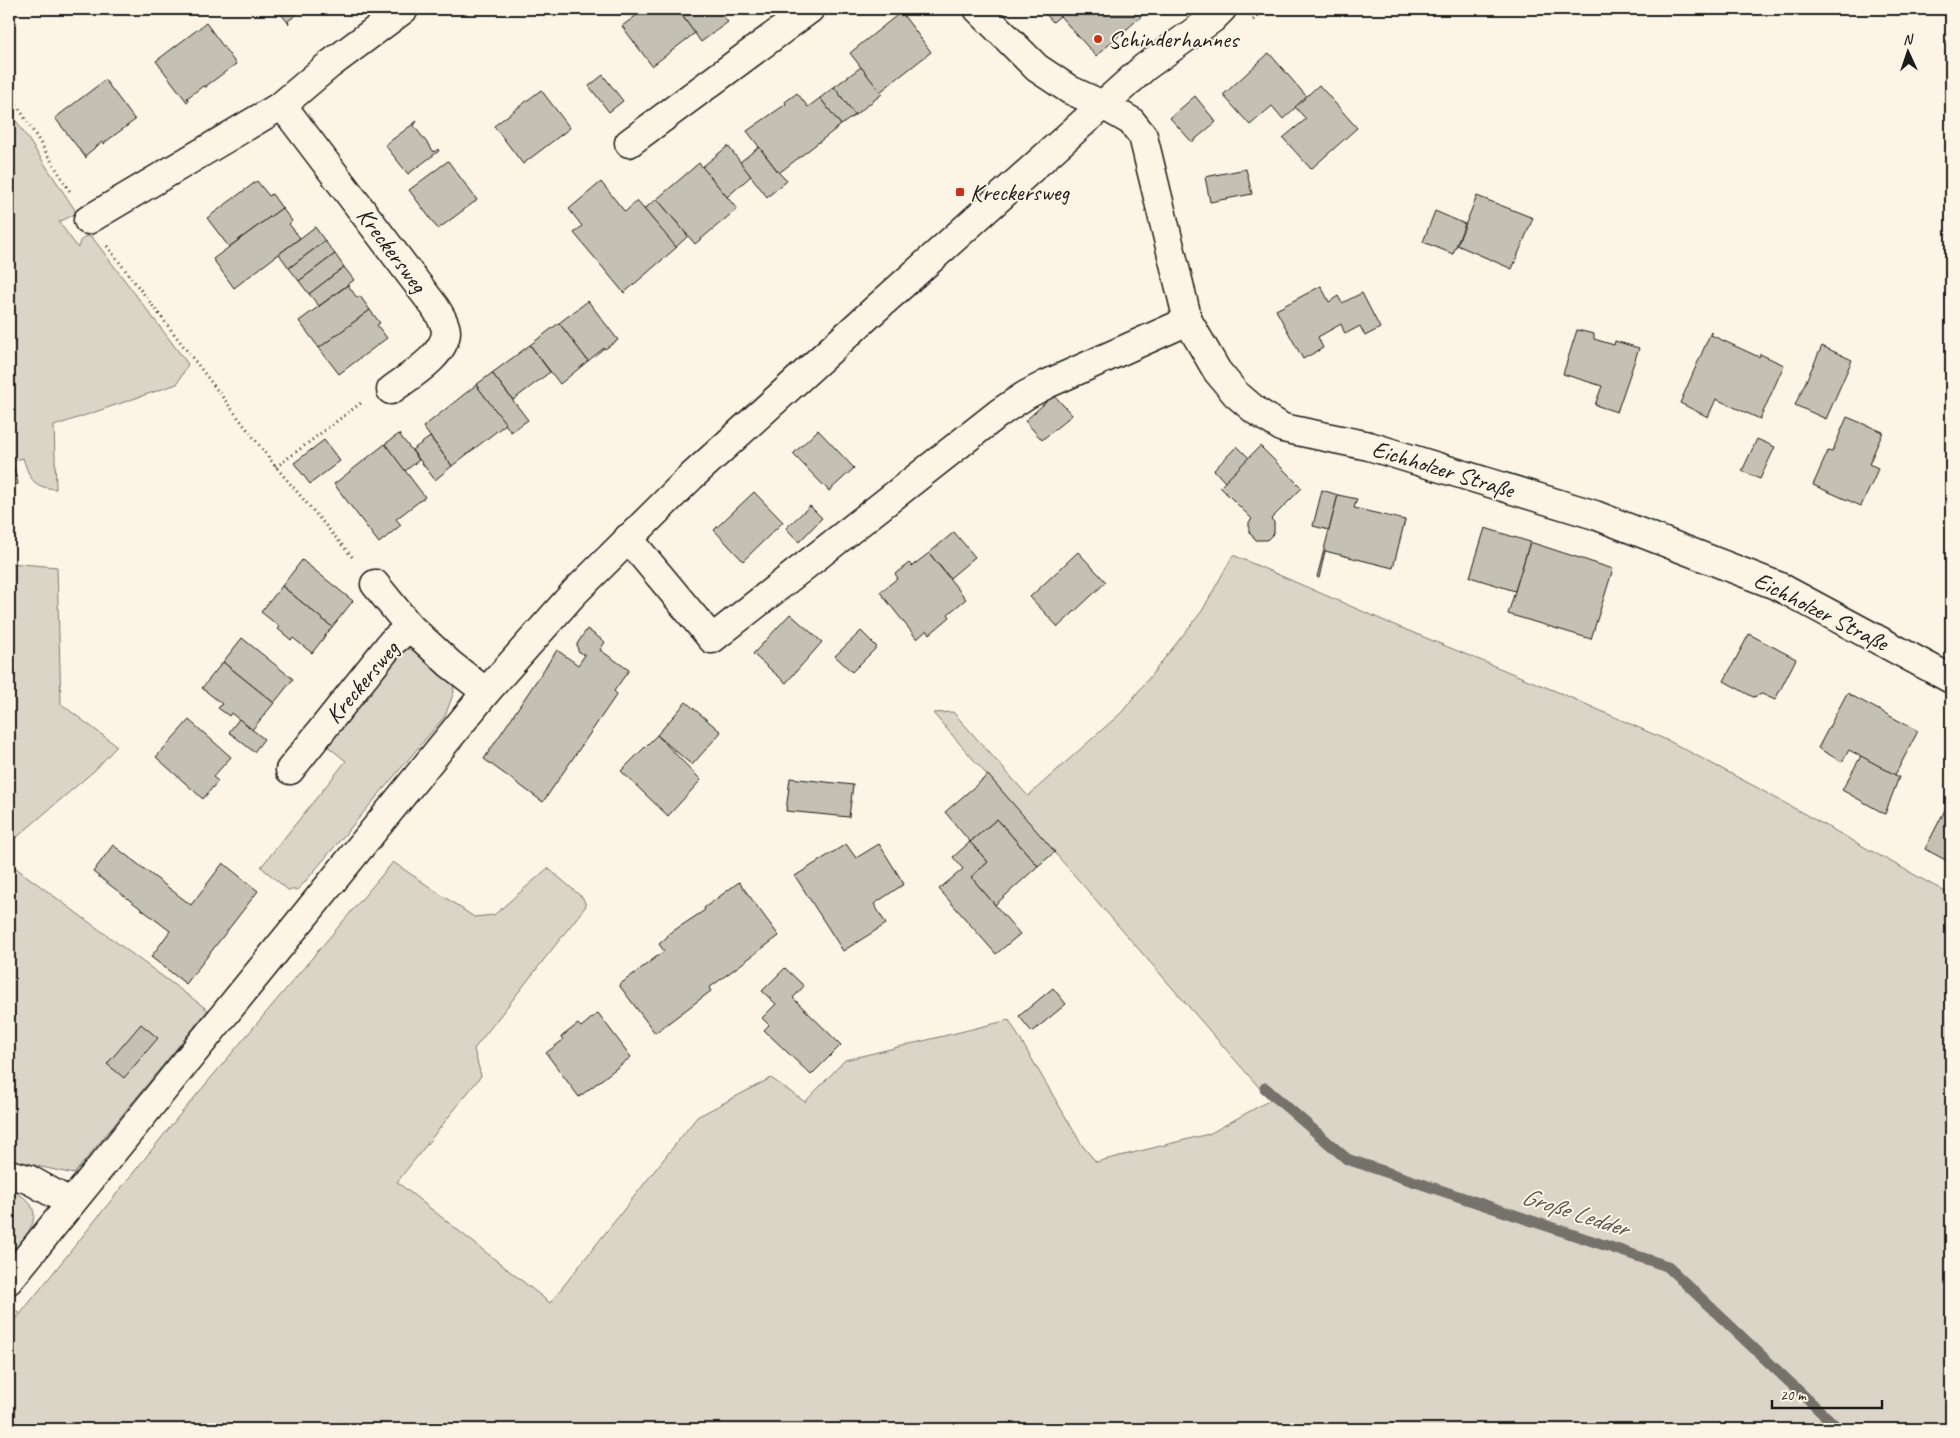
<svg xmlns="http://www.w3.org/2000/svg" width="1960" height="1438" font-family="Caveat,sans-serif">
	<rect width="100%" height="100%" fill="#fcf5e5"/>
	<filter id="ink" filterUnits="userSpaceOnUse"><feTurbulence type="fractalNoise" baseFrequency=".02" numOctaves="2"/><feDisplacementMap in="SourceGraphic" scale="10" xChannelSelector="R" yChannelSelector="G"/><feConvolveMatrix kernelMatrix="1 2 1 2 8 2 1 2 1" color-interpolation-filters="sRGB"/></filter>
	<g filter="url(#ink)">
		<g fill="#dbd5c8" stroke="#7c7872">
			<path d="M 9,110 L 75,210 L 75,214 L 59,222 L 78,248 L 80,241 L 86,236 L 92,237 L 188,364 L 177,384 L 54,426 L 56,489 C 32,487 30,479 23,458 L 9,462 Z"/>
			<polygon points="1233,555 1387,622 1565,695 1671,742 1754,786 1951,895 1951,1429 9,1429 9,1328 178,1117 393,862 474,917 494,915 548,868 583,898 586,906 474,1049 481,1076 397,1182 550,1303 697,1117 771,1078 805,1102 845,1060 1009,1020 1082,1145 1096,1162 1209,1134 1270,1100 933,713 953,712 1028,796 1122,712 1202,611"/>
			<polygon points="9,563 57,567 61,704 117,746 95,770 9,844"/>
			<polygon points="410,649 425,656 453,681 454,692 445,716 304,883 297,890 288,890 261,867 346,761 326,745 401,650"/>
			<polygon points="9,863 208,1010 74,1174 9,1160"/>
			<path d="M 9,1189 C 16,1193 26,1197 31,1205 C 42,1223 19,1243 9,1256 Z"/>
		</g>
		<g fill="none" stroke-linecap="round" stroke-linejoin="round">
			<polyline stroke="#75726c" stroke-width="11" points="1265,1088 1347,1159 1667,1266 1839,1429"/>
		</g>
		<g fill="#c4c0b3" stroke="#1c1c1c">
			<polygon points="277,9 304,9 288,21 289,24"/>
			<polygon points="645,9 677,9 695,33 652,66 622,26"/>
			<polygon points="682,9 718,9 728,22 701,42 679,11"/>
			<polygon points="724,9 734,9 728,14"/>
			<polygon points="1041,9 1139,9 1144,14 1096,56 1060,16 1053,22"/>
			<polygon points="901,12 931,52 880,92 850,53"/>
			<polygon points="206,23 236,64 206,86 207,87 203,86 187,98 189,101 187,102 156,61"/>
			<polygon points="1269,53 1307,97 1283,119 1272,106 1250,125 1223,95"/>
			<polygon points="861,67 882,94 855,115 834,87"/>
			<polygon points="603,75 623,101 609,112 589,86"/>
			<polygon points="105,80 135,120 104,143 105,144 102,142 86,155 86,158 55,118"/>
			<polygon points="1319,85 1357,128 1311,169 1283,138 1306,119 1295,107"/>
			<polygon points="834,87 855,115 841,125 820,98"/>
			<polygon points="541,90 570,128 523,164 494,126"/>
			<polygon points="797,93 808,107 820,98 841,125 779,173 747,131 786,104 785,102"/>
			<polygon points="1195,96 1216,122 1192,142 1170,118"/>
			<polygon points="417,121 414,126 434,152 438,149 439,151 408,174 385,145"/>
			<polygon points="728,146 751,176 727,197 702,167"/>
			<polygon points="759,147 779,173 787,181 767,197 740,162"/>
			<polygon points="448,161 477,200 438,229 409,190"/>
			<polygon points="699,163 737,209 695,244 657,199"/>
			<polygon points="1246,169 1252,194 1210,202 1205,177"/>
			<polygon points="257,181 269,196 272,194 282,208 229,247 207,218"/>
			<polygon points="601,182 625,212 637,201 677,247 624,293 574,233 582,226 569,209"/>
			<polygon points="1477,196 1533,218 1512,269 1457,245"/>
			<polygon points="657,199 688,236 676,247 644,209"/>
			<polygon points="282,208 292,221 289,224 300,238 234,288 213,259"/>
			<polygon points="1435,211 1465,224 1453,254 1423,242"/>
			<polygon points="315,227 325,241 289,268 279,254"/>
			<polygon points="325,241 335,254 299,281 289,268"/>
			<polygon points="335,254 344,267 309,294 299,281"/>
			<polygon points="344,267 354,280 319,306 309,294"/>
			<polygon points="348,285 357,298 360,296 370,310 319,348 299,321"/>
			<polygon points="1321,286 1329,302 1338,296 1342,303 1362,293 1380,328 1365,336 1360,326 1345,334 1341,324 1318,337 1323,348 1303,359 1276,310"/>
			<polygon points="588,301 618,340 605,349 604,348 588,361 559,323"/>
			<polygon points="370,310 380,323 377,325 387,338 339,374 319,348"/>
			<polygon points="559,323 588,361 560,384 530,345"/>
			<polygon points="1577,330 1594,334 1594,339 1614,345 1615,341 1639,348 1617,412 1595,405 1602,386 1563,374"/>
			<polygon points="1711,332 1711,335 1759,357 1760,354 1784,365 1760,419 1716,399 1708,417 1680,403"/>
			<polygon points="530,345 550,372 513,400 492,373"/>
			<polygon points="1822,346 1852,360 1826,419 1795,405"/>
			<polygon points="492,373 528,420 511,432 476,385"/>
			<polygon points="476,385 506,424 452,466 423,427"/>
			<polygon points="1054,395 1072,415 1042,440 1025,421"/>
			<polygon points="1847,417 1883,432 1869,464 1878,468 1874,479 1861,506 1813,485 1828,451 1832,452"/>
			<polygon points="818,430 854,468 829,491 793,454"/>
			<polygon points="399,434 419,460 405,471 385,444"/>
			<polygon points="430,437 452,466 435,480 412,450"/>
			<polygon points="1757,439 1775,447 1760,479 1742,471"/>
			<polygon points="324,440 340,461 310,484 294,463"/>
			<polygon points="385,444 425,497 396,519 401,525 379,543 334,484"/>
			<polygon points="1237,446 1249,458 1225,482 1214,470"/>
			<polygon points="1260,446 1302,488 1271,519 1274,522 1274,533 1267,540 1256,540 1249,532 1249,522 1252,519 1220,487"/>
			<polygon points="13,464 18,484 9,486 9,465"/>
			<polygon points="1322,490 1338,495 1329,530 1313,526"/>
			<polygon points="754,492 783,522 743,561 714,530"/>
			<polygon points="1338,495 1357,499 1354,508 1405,520 1393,568 1325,551 1319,578 1317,577"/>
			<polygon points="810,506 822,518 799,542 786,528"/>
			<polygon points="1485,528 1530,542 1515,591 1470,577"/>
			<polygon points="954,532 975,557 950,578 929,553"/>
			<polygon points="1530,542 1613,569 1591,639 1508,614"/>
			<polygon points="1078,552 1106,582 1058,627 1030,597"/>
			<polygon points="929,553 966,599 948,614 950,617 930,634 927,630 917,639 880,592 898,578 895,574 909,563 912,566"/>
			<polygon points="302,560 353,601 332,627 282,586"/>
			<polygon points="282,586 332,627 312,653 293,638 291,640 278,629 280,627 261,612"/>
			<polygon points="790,614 822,642 786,683 753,654"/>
			<polygon points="587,629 605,642 600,650 629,670 614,691 617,694 543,802 484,759 557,650 578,665 585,655 578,651 577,644"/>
			<polygon points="861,631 877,647 852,672 835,656"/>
			<polygon points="1749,634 1796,659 1775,700 1762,694 1753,697 1724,681"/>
			<polygon points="242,638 293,679 274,703 223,662"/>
			<polygon points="223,662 274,703 252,730 231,713 229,716 218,708 222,704 202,688"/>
			<polygon points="1847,693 1918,731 1895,775 1849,750 1842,762 1818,748"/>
			<polygon points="686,702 721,732 692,765 657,735"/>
			<polygon points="239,719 264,739 254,752 229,732"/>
			<polygon points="189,720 231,757 213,777 218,781 203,799 156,757"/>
			<polygon points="657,735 701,780 668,816 621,771"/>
			<polygon points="1861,756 1899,777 1885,814 1842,790"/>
			<polygon points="988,775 1055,852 1038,866 997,819 970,842 945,812"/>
			<polygon points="790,778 853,785 849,817 786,811"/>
			<polygon points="1951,798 1951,863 1925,849"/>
			<polygon points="997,819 1038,866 995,905 971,877 988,862 970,842"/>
			<polygon points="970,842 988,862 971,877 1020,934 996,954 939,889 963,869 953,857"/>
			<polygon points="846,844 856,858 879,844 904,884 874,904 886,924 843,951 795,876"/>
			<polygon points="113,845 191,905 223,863 258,891 186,984 151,957 170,931 93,872"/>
			<polygon points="739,882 779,936 709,988 711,991 655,1033 619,985 664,951 659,944 668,936 667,935 705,910 704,908"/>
			<polygon points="785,968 804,986 793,998 841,1045 811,1075 764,1030 769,1025 762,1018 776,1004 762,991"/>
			<polygon points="1053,988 1066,1004 1032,1032 1019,1016"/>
			<polygon points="598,1013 631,1057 579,1097 546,1053 563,1040 561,1037 578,1024 581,1027"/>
			<polygon points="141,1024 158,1038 124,1078 107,1064"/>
		</g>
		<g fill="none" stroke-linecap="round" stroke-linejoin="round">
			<defs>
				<g id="minor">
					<polyline points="978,9 1037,68 1070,90 1103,105 1131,121 1143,136 1188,321 1217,371 1236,394 1256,411 1283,428 1369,446 1595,515 1778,586 1951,679"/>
					<path d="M 282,105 L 435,307 C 439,314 446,324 446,332 C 445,356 408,377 391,390"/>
					<polyline points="629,143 810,9"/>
					<polyline points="88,220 282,105 329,65 404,9"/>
					<polyline points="628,538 712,639 999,413 1026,395 1047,384 1188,321"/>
					<polyline points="375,584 410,627"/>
					<polyline points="290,770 392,642 410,627 450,664 486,692"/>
					<polyline points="9,1174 28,1179 71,1203"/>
				</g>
				<polyline id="major" points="9,1280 486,692 574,593 691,477 870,314 1145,67 1212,19 1222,9"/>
			</defs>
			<use href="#minor" stroke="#1c1c1c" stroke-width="31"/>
			<use href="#major" stroke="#1c1c1c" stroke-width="31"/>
			<g stroke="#1c1c1c" stroke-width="3" stroke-dasharray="1 4" stroke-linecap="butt">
				<polyline points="1253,20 1266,9"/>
				<polyline points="9,92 71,193"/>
				<polyline points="107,246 276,467 354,559"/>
				<polyline points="276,467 361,403"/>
				<polyline points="9,1325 19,1311"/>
			</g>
			<use href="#minor" stroke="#fcf5e5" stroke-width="28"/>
			<use href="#major" stroke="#fcf5e5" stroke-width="28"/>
		</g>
	</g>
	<g fill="#c8321e" stroke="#fcf5e5" stroke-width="2">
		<circle cx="1098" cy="39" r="5"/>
		<rect x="955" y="187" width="10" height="10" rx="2.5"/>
	</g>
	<g text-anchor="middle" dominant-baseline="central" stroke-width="4" stroke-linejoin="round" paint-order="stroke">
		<g font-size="24" fill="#1c1c1c" stroke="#fcf5e5" text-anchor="start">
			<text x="1108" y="39">Schinderhannes</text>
			<text x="970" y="192">Kreckersweg</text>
		</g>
		<g font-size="24" fill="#1c1c1c" stroke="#fcf5e5">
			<text transform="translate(392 250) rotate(53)">Kreckersweg</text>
			<text transform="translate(1443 469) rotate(17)">Eichholzer Straße</text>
			<text transform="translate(1821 611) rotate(27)">Eichholzer Straße</text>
			<text transform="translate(362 682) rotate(-50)">Kreckersweg</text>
		</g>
		<g font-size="25" font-style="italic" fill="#575551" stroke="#fcf5e5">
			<text transform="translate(1575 1212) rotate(18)">Große Ledder</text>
		</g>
	</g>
	<rect width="1960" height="1438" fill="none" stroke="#fcf5e5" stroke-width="30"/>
	<rect x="15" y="15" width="1930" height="1408" fill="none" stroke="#1c1c1c" stroke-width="2" filter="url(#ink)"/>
	<g transform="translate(1908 52) rotate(357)" stroke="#fcf5e5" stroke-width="4" paint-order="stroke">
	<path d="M0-4L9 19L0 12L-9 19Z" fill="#1c1c1c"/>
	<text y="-8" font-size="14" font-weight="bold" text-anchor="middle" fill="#1c1c1c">N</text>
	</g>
	<path d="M1772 1400v8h110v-8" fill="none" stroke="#1c1c1c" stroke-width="2.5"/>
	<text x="1780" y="1400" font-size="15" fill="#1c1c1c" stroke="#fcf5e5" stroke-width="4" paint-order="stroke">20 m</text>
</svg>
